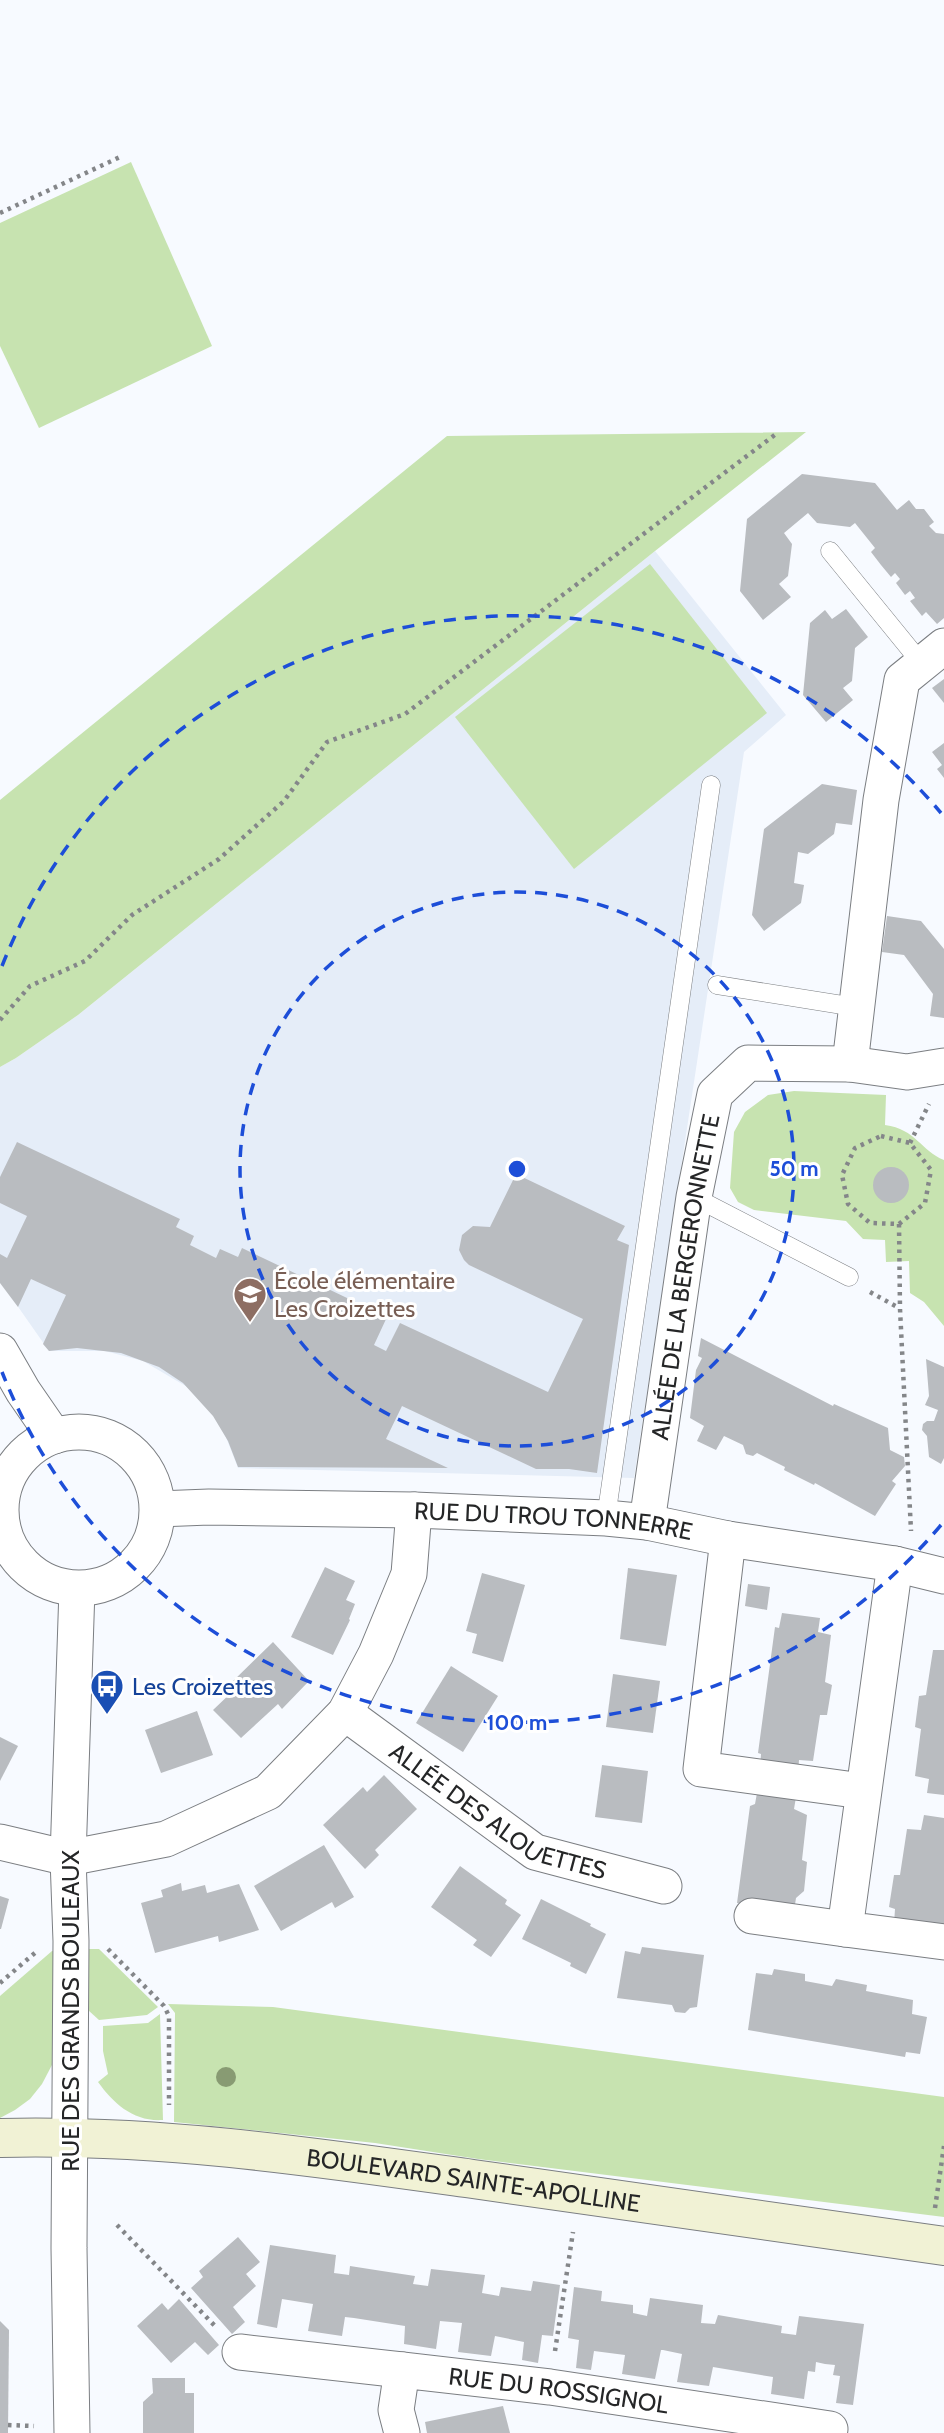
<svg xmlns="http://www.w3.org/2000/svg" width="944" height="2433" font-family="Cabin,sans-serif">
	<rect width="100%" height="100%" fill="#f7faff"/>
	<polygon fill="#e5edf8" points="655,551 786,715 744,752 634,1478 238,1468 220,1422 189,1388 143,1361 105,1351 49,1351 0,1281 0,1067 16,1058 78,1015"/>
	<g fill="#c7e3b0">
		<polygon points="131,162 212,346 39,428 0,346 0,223"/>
		<polygon points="806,432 655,551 78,1015 16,1058 0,1067 0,800 447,436"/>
		<polygon points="650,564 767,713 574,869 455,717"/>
		<path d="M 794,1091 L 886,1095 L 885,1125 C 916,1129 921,1151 944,1160 L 944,1326 L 924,1302 L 910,1293 L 909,1261 L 886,1262 L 885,1240 L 863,1239 L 846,1221 L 754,1210 L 738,1202 L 730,1188 L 734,1132 L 745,1112 L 768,1095 Z"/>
		<polygon points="89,1949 99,1949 158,2007 147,2015 99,2020 88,2010"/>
		<polygon points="52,1951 58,1952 53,2063 42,2084 30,2099 15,2110 0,2118 0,1996"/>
		<polygon points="168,2004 273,2007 944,2097 944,2217 478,2159 375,2143 174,2122 175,2013"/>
		<path d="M 160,2014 L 163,2120 C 134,2122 114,2104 98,2082 L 108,2074 L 103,2051 L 103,2026 L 148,2023 Z"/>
	</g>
	<g fill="#b9bcc0">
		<polygon points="802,474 875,483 897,510 909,500 916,509 924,509 934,522 929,526 936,533 944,534 944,618 937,624 926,612 922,616 910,601 915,598 910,591 905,595 896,583 900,579 895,573 891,577 881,565 871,552 875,548 855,523 850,527 817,523 808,513 784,533 792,544 788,576 779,584 791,597 763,620 740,591 747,519"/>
		<polygon points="846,609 868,637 855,648 852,681 843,688 853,700 826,722 803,695 810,623 825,610 832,619"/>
		<polygon points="944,679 944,703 932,688"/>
		<polygon points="944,743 944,778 937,769 942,765 932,752"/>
		<polygon points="822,784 857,790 852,825 836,823 834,834 808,854 798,852 794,883 804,885 801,903 764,931 752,915 764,829"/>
		<polygon points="887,916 921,921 944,949 944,1018 930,1016 933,994 904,955 882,952"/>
		<polygon points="17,1142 180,1219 176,1227 194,1236 190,1245 216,1258 220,1249 238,1257 242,1248 387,1317 374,1345 386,1351 400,1323 548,1392 583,1319 469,1265 464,1260 459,1250 462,1235 473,1226 490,1227 516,1174 625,1226 617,1240 629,1245 597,1473 569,1469 536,1469 402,1406 386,1439 448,1468 238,1467 228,1441 213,1416 183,1383 159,1367 121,1353 77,1348 49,1351 43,1344 66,1295 31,1279 18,1307 0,1283 0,1254 7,1258 27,1216 0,1203 0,1177"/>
		<circle cx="891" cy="1185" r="18"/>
		<polygon points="701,1338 833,1406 834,1404 888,1428 890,1450 904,1457 905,1466 892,1481 896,1484 875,1516 815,1483 814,1485 784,1470 785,1467 757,1453 753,1456 746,1454 743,1445 724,1436 716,1450 697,1441 704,1426 690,1418 696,1370 702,1358 698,1356"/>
		<polygon points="926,1359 944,1367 944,1458 941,1464 929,1457 927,1436 922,1430 923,1424 927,1421 934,1421 938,1410 925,1405 929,1396"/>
		<polygon points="325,1567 355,1581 346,1600 355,1604 349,1619 350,1620 333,1655 291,1637"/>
		<polygon points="628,1568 677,1575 666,1646 620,1639"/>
		<polygon points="482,1573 525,1585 503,1662 472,1653 477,1634 466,1631"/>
		<polygon points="748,1584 770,1587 767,1610 745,1606"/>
		<polygon points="782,1613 820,1618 818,1632 831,1635 825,1682 832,1685 827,1715 820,1715 813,1761 799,1760 798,1774 760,1768 761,1754 758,1753 775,1627 779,1628"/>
		<polygon points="273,1642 309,1681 282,1709 278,1704 241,1738 213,1710 234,1690 229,1685"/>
		<polygon points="933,1650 944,1650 944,1795 927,1793 929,1779 915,1776 921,1729 915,1727 919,1696 926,1695"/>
		<polygon points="451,1666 498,1696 463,1752 416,1723"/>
		<polygon points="613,1674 660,1681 653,1733 606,1727"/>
		<polygon points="197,1711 213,1755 161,1773 145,1730"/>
		<polygon points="0,1737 18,1746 0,1781"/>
		<polygon points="602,1765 648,1771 642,1823 595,1817"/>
		<polygon points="384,1775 417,1809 375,1850 379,1855 365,1869 323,1825 363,1787 367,1792"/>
		<polygon points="757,1793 796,1797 794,1809 807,1815 802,1860 807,1862 804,1891 796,1898 794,1911 737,1903 750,1806 755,1804"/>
		<polygon points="924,1815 944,1818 944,1931 894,1924 895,1909 889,1907 894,1875 900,1875 907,1829 921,1830"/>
		<polygon points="324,1845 354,1897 335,1908 332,1902 281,1931 254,1886"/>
		<polygon points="460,1866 507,1900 505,1904 521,1915 491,1957 473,1945 477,1940 431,1907"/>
		<polygon points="181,1883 182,1891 205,1885 207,1893 239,1884 259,1930 219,1942 218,1936 155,1953 141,1903 163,1897 161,1890"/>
		<polygon points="0,1896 9,1899 1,1929 0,1929"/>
		<polygon points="541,1899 591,1924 590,1926 606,1934 586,1974 570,1966 571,1963 522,1939"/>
		<polygon points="642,1947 704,1955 697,2007 690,2008 685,2013 675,2012 672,2005 617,1998 625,1951 640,1954"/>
		<polygon points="774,1969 805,1974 805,1981 832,1986 836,1979 867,1985 866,1991 913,2000 912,2014 927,2017 920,2054 906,2052 905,2057 748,2030 756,1973 772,1975"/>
		<polygon points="238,2237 260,2262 246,2274 256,2286 233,2307 245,2322 232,2334 191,2288 203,2277 199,2271"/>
		<polygon points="270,2245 336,2255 334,2273 349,2275 350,2266 382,2271 415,2276 413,2284 428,2286 431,2269 485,2275 482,2293 499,2296 501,2287 531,2291 533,2281 560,2285 553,2336 542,2335 538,2363 522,2360 524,2342 495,2336 491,2356 458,2352 462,2323 440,2321 436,2349 404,2344 405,2326 354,2318 345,2317 342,2336 308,2331 313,2304 282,2299 277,2328 257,2324"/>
		<polygon points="574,2287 602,2291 601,2301 633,2305 633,2313 647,2316 650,2298 703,2305 701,2323 715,2324 718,2315 782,2326 781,2333 796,2335 799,2316 864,2324 853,2405 836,2403 840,2376 833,2375 835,2365 825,2364 816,2362 815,2372 808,2371 804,2399 771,2394 773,2377 713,2367 709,2386 677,2382 682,2354 663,2350 661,2350 655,2379 622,2374 625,2355 594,2351 591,2370 576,2368 579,2340 568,2338"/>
		<polygon points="179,2299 219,2345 208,2355 195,2342 171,2363 137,2326 162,2303 168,2310"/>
		<polygon points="0,2321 9,2330 8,2433 0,2433"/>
		<polygon points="152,2378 185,2378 185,2393 194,2393 194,2433 143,2433 143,2402 153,2393"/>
		<polygon points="503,2406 510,2433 427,2433 425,2422"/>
	</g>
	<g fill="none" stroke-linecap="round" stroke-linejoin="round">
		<defs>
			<g id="lane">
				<polyline points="830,551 922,664"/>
				<polyline points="717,985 855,1007"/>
				<polyline points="694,1197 849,1277"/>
				<polyline points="606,1518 711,785"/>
			</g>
			<g id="street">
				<polyline points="850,1064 881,800 902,680 944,646"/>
				<polyline points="0,1351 23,1391 54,1436"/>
				<circle cx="79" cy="1510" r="78"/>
				<path id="s1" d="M 158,1509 L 209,1507 L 414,1510 L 606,1518 L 647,1522 L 728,1539 L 895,1564 L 944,1576"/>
				<path id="s2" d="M 647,1522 L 694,1197 L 715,1094 L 748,1063 L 850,1064 L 907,1072 L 944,1066"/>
				<polyline points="728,1539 701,1769 862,1791"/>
				<polyline points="895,1564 845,1929 944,1942"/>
				<path id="s3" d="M 345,1713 L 535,1852 L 664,1886"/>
				<polyline points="0,1842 68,1858 166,1839 268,1792 345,1713 376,1654 409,1574 414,1510"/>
				<polyline points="752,1916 845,1929"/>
				<polyline points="240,2352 402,2370"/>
				<polyline points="72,2433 69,2248 71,1941 68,1858 77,1589"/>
				<path id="s4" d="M 402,2433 L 396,2410 L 402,2370 L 550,2387 L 830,2429"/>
			</g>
			<g id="secondary">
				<path id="s5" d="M 0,2138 C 159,2134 316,2157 473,2179 C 630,2202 787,2224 944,2246"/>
			</g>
		</defs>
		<use href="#lane" stroke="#7b7e82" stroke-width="19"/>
		<use href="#street" stroke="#7b7e82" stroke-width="37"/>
		<use href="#secondary" stroke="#7b7e82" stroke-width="40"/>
		<g stroke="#848689" stroke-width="4.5" stroke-dasharray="3.5 5" stroke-linecap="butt">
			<polyline points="0,213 120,157"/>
			<polyline points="0,1020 30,986 85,961 132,915 219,859 284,801 327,742 405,714 776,434"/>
			<polygon points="881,1136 910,1143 931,1170 925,1203 899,1224 870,1223 848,1204 842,1175 855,1148"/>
			<polyline points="910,1143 929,1104"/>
			<polyline points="899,1224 900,1309 911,1531"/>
			<polyline points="870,1292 899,1308"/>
			<polyline points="108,1949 164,2006 169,2016 169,2105"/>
			<polyline points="0,1983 36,1952"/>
			<polyline points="935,2208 944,2146"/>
			<polyline points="117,2225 216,2327"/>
			<polyline points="555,2351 573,2232"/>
			<polyline points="8,2425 34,2426"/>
		</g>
		<use href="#lane" stroke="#fff" stroke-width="18"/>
		<use href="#street" stroke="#fff" stroke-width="35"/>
		<use href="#secondary" stroke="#f1f2d5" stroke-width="38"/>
	</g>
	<circle fill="#889b73" cx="226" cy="2077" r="10"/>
	<g fill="none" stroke="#1d4ed8" stroke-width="3.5" stroke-dasharray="12 9">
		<circle cx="517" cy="1169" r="277"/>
		<path d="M941 1525A554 554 0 0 1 2 1372M2 966A554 554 0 0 1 941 813"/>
	</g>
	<defs>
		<symbol id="school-pin" viewBox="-11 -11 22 30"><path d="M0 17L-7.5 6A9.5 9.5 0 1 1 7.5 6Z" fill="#8d6e63" stroke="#fff"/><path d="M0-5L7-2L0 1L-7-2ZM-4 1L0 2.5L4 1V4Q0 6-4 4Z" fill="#fff"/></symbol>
		<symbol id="bus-pin" viewBox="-11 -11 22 30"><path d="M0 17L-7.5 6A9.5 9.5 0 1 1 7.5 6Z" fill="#1a4fb4" stroke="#fff"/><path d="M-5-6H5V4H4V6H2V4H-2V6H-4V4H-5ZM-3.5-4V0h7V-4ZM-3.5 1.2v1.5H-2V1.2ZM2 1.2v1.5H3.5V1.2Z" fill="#fff"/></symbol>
	</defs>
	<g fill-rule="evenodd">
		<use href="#school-pin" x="231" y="1275" width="38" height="52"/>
		<use href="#bus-pin" x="88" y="1667" width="38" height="52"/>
	</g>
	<g text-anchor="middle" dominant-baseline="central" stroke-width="6" stroke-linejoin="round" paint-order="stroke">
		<g font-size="24" fill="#252627" stroke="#fff">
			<text stroke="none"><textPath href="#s2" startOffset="248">ALLÉE DE LA BERGERONNETTE</textPath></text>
			<text stroke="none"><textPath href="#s1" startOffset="396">RUE DU TROU TONNERRE</textPath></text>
			<text stroke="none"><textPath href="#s3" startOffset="184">ALLÉE DES ALOUETTES</textPath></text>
			<text transform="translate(70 2011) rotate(-90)">RUE DES GRANDS BOULEAUX</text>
			<text stroke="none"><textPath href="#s5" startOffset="476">BOULEVARD SAINTE-APOLLINE</textPath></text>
			<text stroke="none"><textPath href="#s4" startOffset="222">RUE DU ROSSIGNOL</textPath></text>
		</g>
		<g font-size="24" fill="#785e54" stroke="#fff" text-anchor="start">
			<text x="274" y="1280">École élémentaire<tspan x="274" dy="28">Les Croizettes</tspan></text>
		</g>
		<g font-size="24" fill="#164399" stroke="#fff" text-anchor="start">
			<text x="132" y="1686">Les Croizettes</text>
		</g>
	</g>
	<circle cx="517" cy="1169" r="10" fill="#1d4ed8" stroke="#fff" stroke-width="3.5"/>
	<g font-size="21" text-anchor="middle" font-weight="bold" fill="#1d4ed8" stroke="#fff" stroke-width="6" stroke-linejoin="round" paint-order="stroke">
		<text x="794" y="1176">50 m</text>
		<text x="517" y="1730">100 m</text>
	</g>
</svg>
